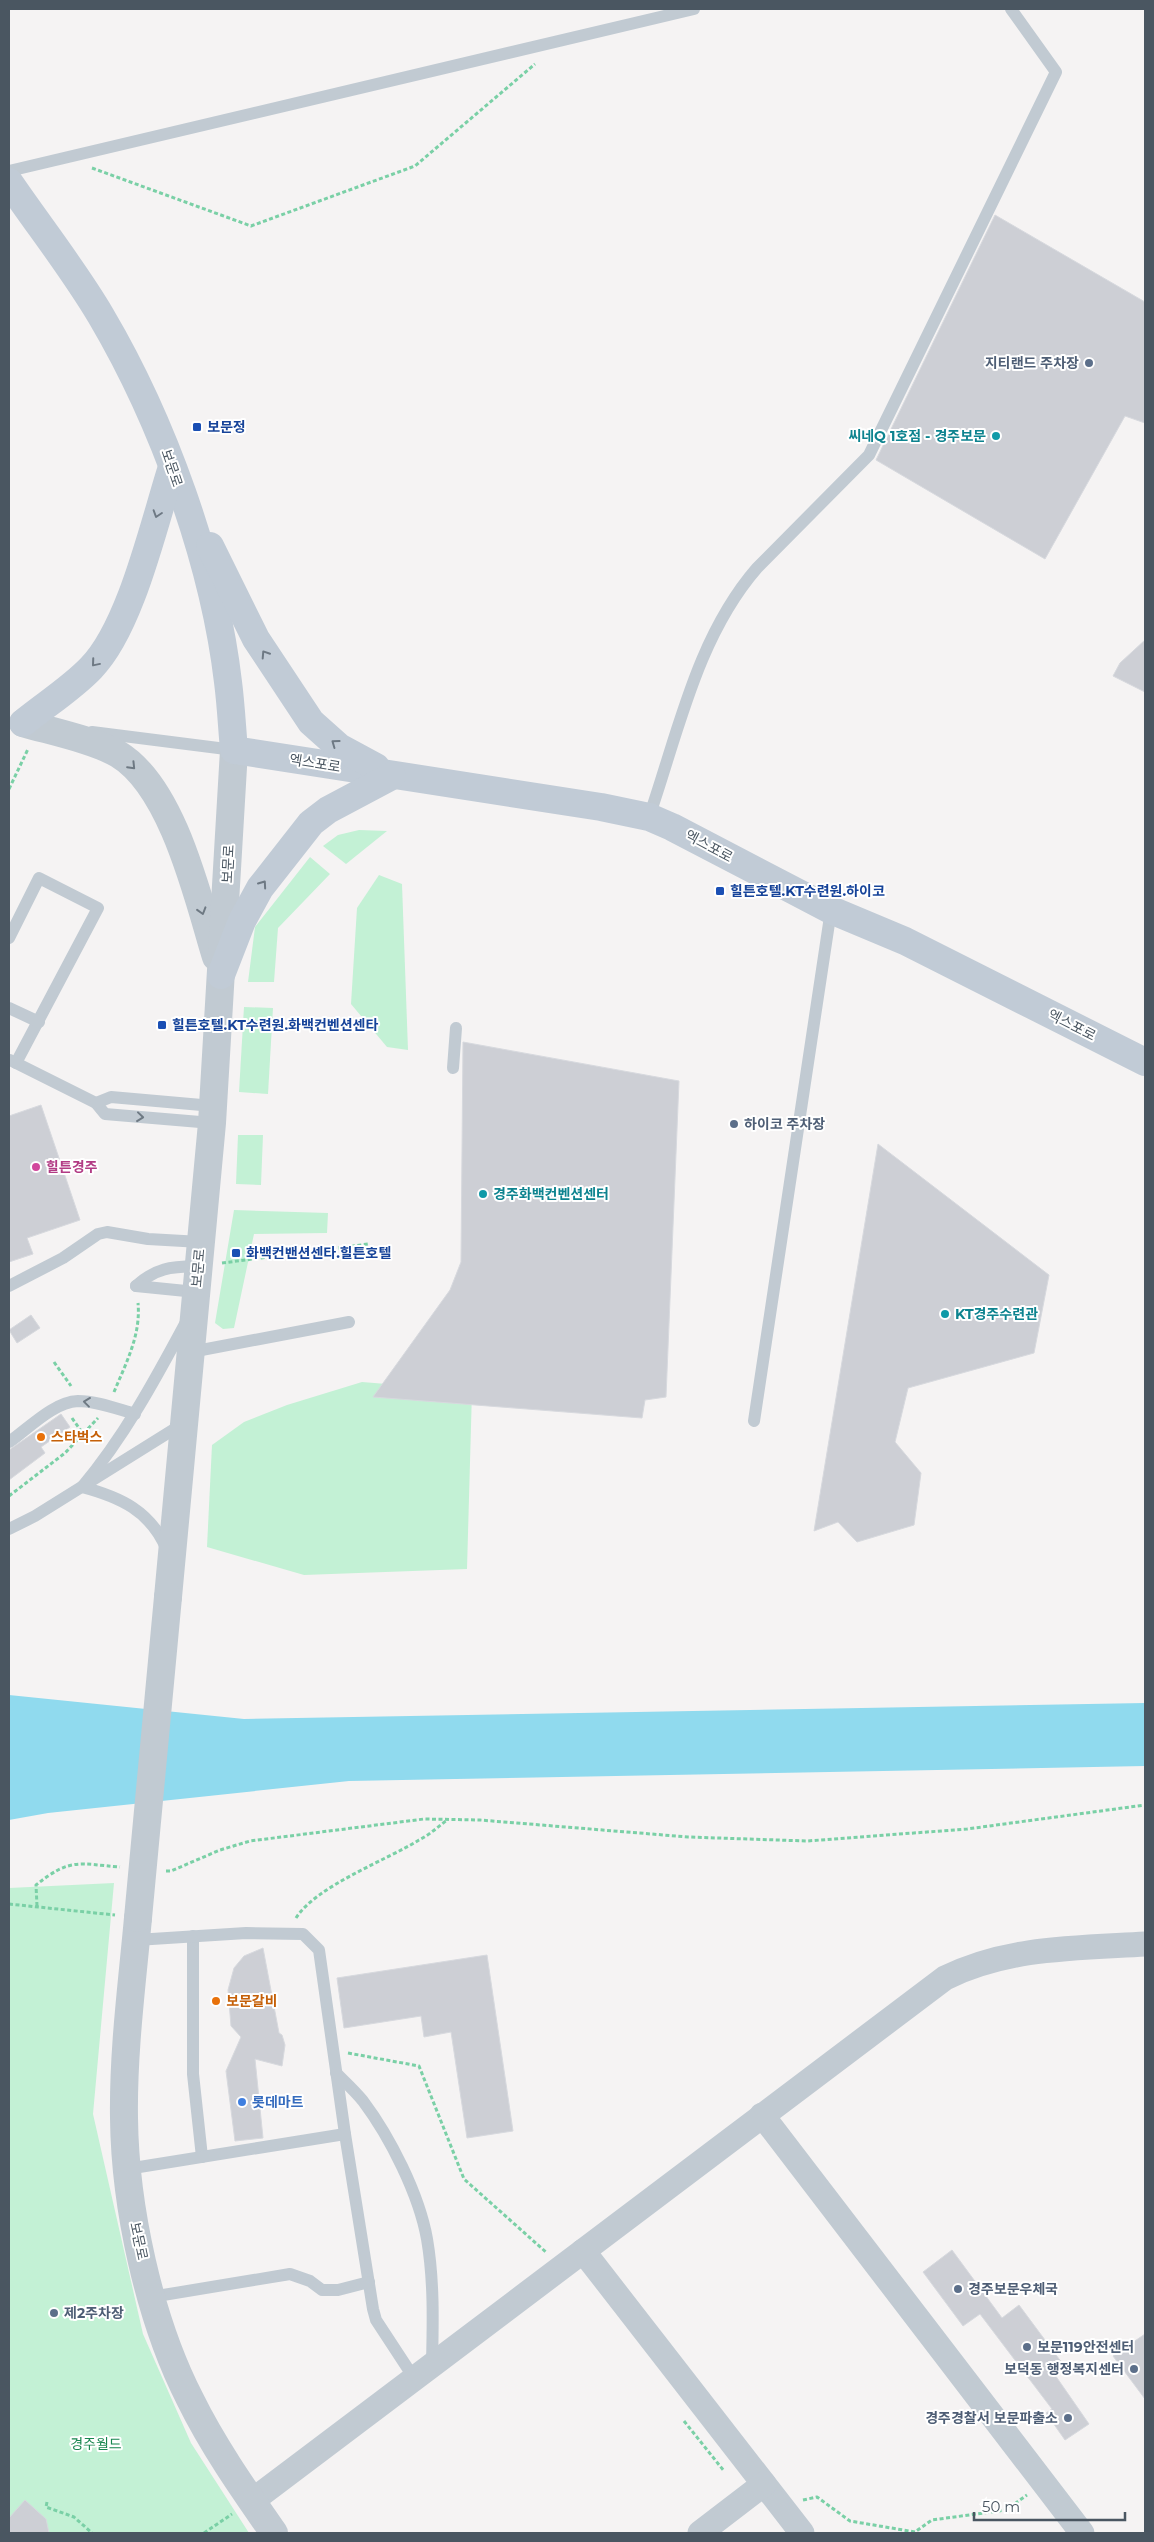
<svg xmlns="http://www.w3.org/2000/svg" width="1154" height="2542" font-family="Montserrat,'Noto Sans KR',sans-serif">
	<rect width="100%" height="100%" fill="#f5f3f3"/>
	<g fill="#c3f1d5">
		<polygon points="359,830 387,831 346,864 323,846 338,835"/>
		<polygon points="310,857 330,874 278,928 274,982 248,982 255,927"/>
		<polygon points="379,875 402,884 408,1050 387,1047 351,1004 357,908"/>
		<polygon points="244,1007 273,1008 268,1094 239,1092"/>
		<polygon points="238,1135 263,1135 261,1185 236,1184"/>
		<polygon points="234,1210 328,1213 327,1233 254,1234 234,1328 223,1329 215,1323"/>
		<polygon points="362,1382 472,1391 467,1569 304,1575 207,1547 212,1445 244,1422 287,1405"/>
		<polygon points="114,1883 93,2114 143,2334 191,2443 249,2533 9,2533 9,1888"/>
	</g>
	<polygon fill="#90daee" points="9,1695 244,1719 1145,1703 1145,1766 349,1781 48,1813 9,1820"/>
	<g fill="#cdcfd5" stroke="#d7d9de">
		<polygon points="995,215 1145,302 1145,423 1125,416 1045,559 876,460"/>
		<polygon points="1145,640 1145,692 1113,676 1120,663"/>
		<polygon points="463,1042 679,1081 666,1397 645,1400 642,1418 373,1397 450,1290 461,1262"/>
		<polygon points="41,1105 80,1220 27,1238 33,1254 9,1262 9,1116"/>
		<polygon points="878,1144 1049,1275 1034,1353 908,1388 895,1442 921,1473 914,1525 857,1542 838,1522 814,1531"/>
		<polygon points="31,1315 40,1328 17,1343 9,1330"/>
		<polygon points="61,1414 70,1427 41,1447 45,1453 9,1480 9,1450"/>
		<polygon points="263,1948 279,2033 282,2035 285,2045 282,2066 255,2059 263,2138 235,2141 226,2071 241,2037 231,2026 228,1990 234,1968 244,1956"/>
		<polygon points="487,1955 513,2131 467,2138 451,2032 424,2037 421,2016 344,2028 337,1978"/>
		<polygon points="952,2250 1002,2318 1019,2305 1065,2367 1055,2375 1089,2424 1065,2440 1046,2413 1052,2409 980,2314 963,2326 923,2272"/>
		<polygon points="1145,2334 1145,2399 1113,2356"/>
		<polygon points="25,2500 46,2519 49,2533 9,2533 9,2518"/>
	</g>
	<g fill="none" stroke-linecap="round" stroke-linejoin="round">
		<g stroke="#7ad0a6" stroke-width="3" stroke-dasharray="4 2.5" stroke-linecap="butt">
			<polyline points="92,168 251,226 415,166 535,64"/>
			<polyline points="9,789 28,749"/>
			<polyline points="222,1263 368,1244"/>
			<polyline points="54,1362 71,1386"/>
			<path d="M 114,1392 C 126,1363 141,1335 138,1303"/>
			<polyline points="72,1418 84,1435"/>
			<polyline points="9,1496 65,1453 98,1418"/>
			<polyline points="166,1871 171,1871 220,1850 250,1841 424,1819 480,1820 688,1837 807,1841 967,1829 1145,1805"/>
			<polyline points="9,1904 115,1915"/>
			<path d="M 37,1906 L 36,1885 C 71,1857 79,1864 120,1867"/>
			<path d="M 296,1918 C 316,1886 387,1860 419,1840 C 429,1835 438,1827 447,1820"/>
			<polyline points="348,2053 419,2066 464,2179 547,2253"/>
			<polyline points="684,2421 724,2471"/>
			<polyline points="803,2500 817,2497 850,2521 915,2532 932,2520 1006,2510 1027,2495"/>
			<polyline points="47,2502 46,2507 74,2517 92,2533"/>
			<polyline points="204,2533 232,2514"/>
		</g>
		<g stroke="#c1cad2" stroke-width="12">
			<polyline points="9,171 694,9"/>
			<polyline points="92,732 234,750"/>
			<path d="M 649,817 C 678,733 697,637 757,568 L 869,455 L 1056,72 L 1011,9"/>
			<polyline points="9,938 39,878 98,908 16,1063"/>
			<polyline points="9,1008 39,1022"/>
			<polyline points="10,1060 96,1103 105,1114 212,1123"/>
			<polyline points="453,1068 456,1028"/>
			<polyline points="96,1103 111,1097 213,1106"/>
			<polyline points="9,1286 63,1258 98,1234 107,1232 148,1239 201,1242"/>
			<path d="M 136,1286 C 157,1267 171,1267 199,1266"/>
			<polyline points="136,1286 196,1292"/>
			<polyline points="191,1352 349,1322"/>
			<polyline points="754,1421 831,910"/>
			<path d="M 9,1442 C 28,1429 53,1402 78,1401 C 97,1401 117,1409 135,1414"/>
			<polyline points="9,1529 35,1516 184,1423"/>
			<path d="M 167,1550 C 151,1511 120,1497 82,1487 C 124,1437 155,1380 186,1322"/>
			<polyline points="193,1936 193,2074 202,2157"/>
			<polyline points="136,1940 246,1933 303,1934 319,1950 345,2134 373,2309 376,2320 414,2378"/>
			<path d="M 336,2073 C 345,2082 355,2091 363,2101 C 390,2137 419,2194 427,2239 C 434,2280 433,2322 432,2364"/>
			<polyline points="127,2169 345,2134"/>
			<polyline points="151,2297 290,2274 310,2281 322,2290 338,2290 369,2282"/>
		</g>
		<g stroke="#c1cad2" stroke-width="25">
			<polyline points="762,2115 1082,2533"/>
			<polyline points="583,2251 802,2533"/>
			<path d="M 252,2501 L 945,1978 C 1007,1947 1077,1948 1145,1944"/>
			<polyline points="700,2533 764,2484"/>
		</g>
		<g stroke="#c1cad2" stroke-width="28">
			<path d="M 23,723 C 50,731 94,740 118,754 C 173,787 198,898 216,957"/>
			<polyline points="168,1597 212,1123 234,750"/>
			<path d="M 138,1918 C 132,1984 123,2051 124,2118 C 125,2207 149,2319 190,2399 C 213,2446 244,2490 274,2533"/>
		</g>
		<g stroke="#c1cbd6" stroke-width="28">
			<path d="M 9,182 C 39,226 74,270 101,316 C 163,421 214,562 228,682 C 231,705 232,728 234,750 L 601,807 L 649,817 L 672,827 L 831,910 L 905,941 L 1145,1062"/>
			<polyline points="210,546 256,639 311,722 339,747 376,767"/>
			<path d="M 23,723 C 45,705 72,688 91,668 C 131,627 154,523 172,467"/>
			<polyline points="221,975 242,921 260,888 311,823 328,810 392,776"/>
		</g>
		<polyline stroke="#c1cad2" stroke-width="28" points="138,1918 168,1597"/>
	</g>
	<defs><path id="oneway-chevron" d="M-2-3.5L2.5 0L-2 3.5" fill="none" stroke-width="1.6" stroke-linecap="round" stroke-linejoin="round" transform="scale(1.25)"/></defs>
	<g stroke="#6e7984">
		<use href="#oneway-chevron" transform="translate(157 514) rotate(108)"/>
		<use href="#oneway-chevron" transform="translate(265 654) rotate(-123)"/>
		<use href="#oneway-chevron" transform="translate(95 663) rotate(130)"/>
		<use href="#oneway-chevron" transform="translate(335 743) rotate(-144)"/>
		<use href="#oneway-chevron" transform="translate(263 884) rotate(-55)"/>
	</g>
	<g stroke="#6e7983">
		<use href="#oneway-chevron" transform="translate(132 766) rotate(46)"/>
		<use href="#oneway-chevron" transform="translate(202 911) rotate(73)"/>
		<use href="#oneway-chevron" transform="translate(140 1117) rotate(6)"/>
		<use href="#oneway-chevron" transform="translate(87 1402) rotate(-173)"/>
	</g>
	<g fill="#5c6f8a" stroke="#fff" stroke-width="2">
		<circle cx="1089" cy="363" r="5"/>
		<circle cx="734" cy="1124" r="5"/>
		<circle cx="958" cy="2289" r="5"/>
		<circle cx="54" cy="2313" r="5"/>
		<circle cx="1027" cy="2347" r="5"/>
		<circle cx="1134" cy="2369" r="5"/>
		<circle cx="1068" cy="2418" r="5"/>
	</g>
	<g fill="#1a4fb4" stroke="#fff" stroke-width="2">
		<rect x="192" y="422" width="10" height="10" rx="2.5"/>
		<rect x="715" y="886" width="10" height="10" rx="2.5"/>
		<rect x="157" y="1020" width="10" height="10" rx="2.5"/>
		<rect x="231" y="1248" width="10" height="10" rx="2.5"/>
	</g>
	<g fill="#0f9aa8" stroke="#fff" stroke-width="2">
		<circle cx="996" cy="436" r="5"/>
		<circle cx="483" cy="1194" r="5"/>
		<circle cx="945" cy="1314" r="5"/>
	</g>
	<circle fill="#d1479c" stroke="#fff" stroke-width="2" cx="36" cy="1167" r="5"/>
	<g fill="#e8710a" stroke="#fff" stroke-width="2">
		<circle cx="41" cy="1437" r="5"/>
		<circle cx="216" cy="2001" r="5"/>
	</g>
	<circle fill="#3f7fe0" stroke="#fff" stroke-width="2" cx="242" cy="2102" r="5"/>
	<g text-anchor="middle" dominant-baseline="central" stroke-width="4" stroke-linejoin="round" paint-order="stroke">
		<g font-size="14" font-weight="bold" fill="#4e5e75" stroke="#fff" text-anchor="start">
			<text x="1079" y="363" text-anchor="end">지티랜드 주차장</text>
			<text x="744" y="1124">하이코 주차장</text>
			<text x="968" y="2289">경주보문우체국</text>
			<text x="64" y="2313">제2주차장</text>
			<text x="1037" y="2347">보문119안전센터</text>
			<text x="1124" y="2369" text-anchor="end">보덕동 행정복지센터</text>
			<text x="1058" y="2418" text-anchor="end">경주경찰서 보문파출소</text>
		</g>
		<g font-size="14" font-weight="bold" fill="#164399" stroke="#fff" text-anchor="start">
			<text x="207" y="427">보문정</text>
			<text x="730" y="891">힐튼호텔.KT수련원.하이코</text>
			<text x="172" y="1025">힐튼호텔.KT수련원.화백컨벤션센타</text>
			<text x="246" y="1253">화백컨밴션센타.힐튼호텔</text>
		</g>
		<g font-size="14" font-weight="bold" fill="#0d838f" stroke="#fff" text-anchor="start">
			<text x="986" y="436" text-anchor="end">씨네Q 1호점 - 경주보문</text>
			<text x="493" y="1194">경주화백컨벤션센터</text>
			<text x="955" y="1314">KT경주수련관</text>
		</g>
		<g font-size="14" fill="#4a5661" stroke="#fff">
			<text transform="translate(172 468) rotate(71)">보문로</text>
			<text transform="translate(315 763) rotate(9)">엑스포로</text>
			<text transform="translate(709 846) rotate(28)">엑스포로</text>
			<text transform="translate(228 864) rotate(-87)">보문로</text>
			<text transform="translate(1072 1025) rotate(27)">엑스포로</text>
			<text transform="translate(198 1268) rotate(-85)">보문로</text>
			<text transform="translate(139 2241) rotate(78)">보문로</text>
		</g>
		<g font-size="14" font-weight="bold" fill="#b23c85" stroke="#fff" text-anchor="start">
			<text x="46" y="1167">힐튼경주</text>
		</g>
		<g font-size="14" font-weight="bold" fill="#c56008" stroke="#fff" text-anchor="start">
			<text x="51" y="1437">스타벅스</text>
			<text x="226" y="2001">보문갈비</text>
		</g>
		<g font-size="14" font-weight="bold" fill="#366cbe" stroke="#fff" text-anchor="start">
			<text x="252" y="2102">롯데마트</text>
		</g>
		<g font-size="14" fill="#17864f" stroke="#fff">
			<text x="96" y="2444">경주월드</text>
		</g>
	</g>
	<rect width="1154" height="2542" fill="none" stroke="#4a5661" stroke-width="20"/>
	<path d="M974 2512v8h151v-8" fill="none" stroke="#4a5661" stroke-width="2.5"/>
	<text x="982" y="2512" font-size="15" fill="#4a5661" stroke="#ffffff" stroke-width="4" paint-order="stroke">50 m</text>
</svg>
